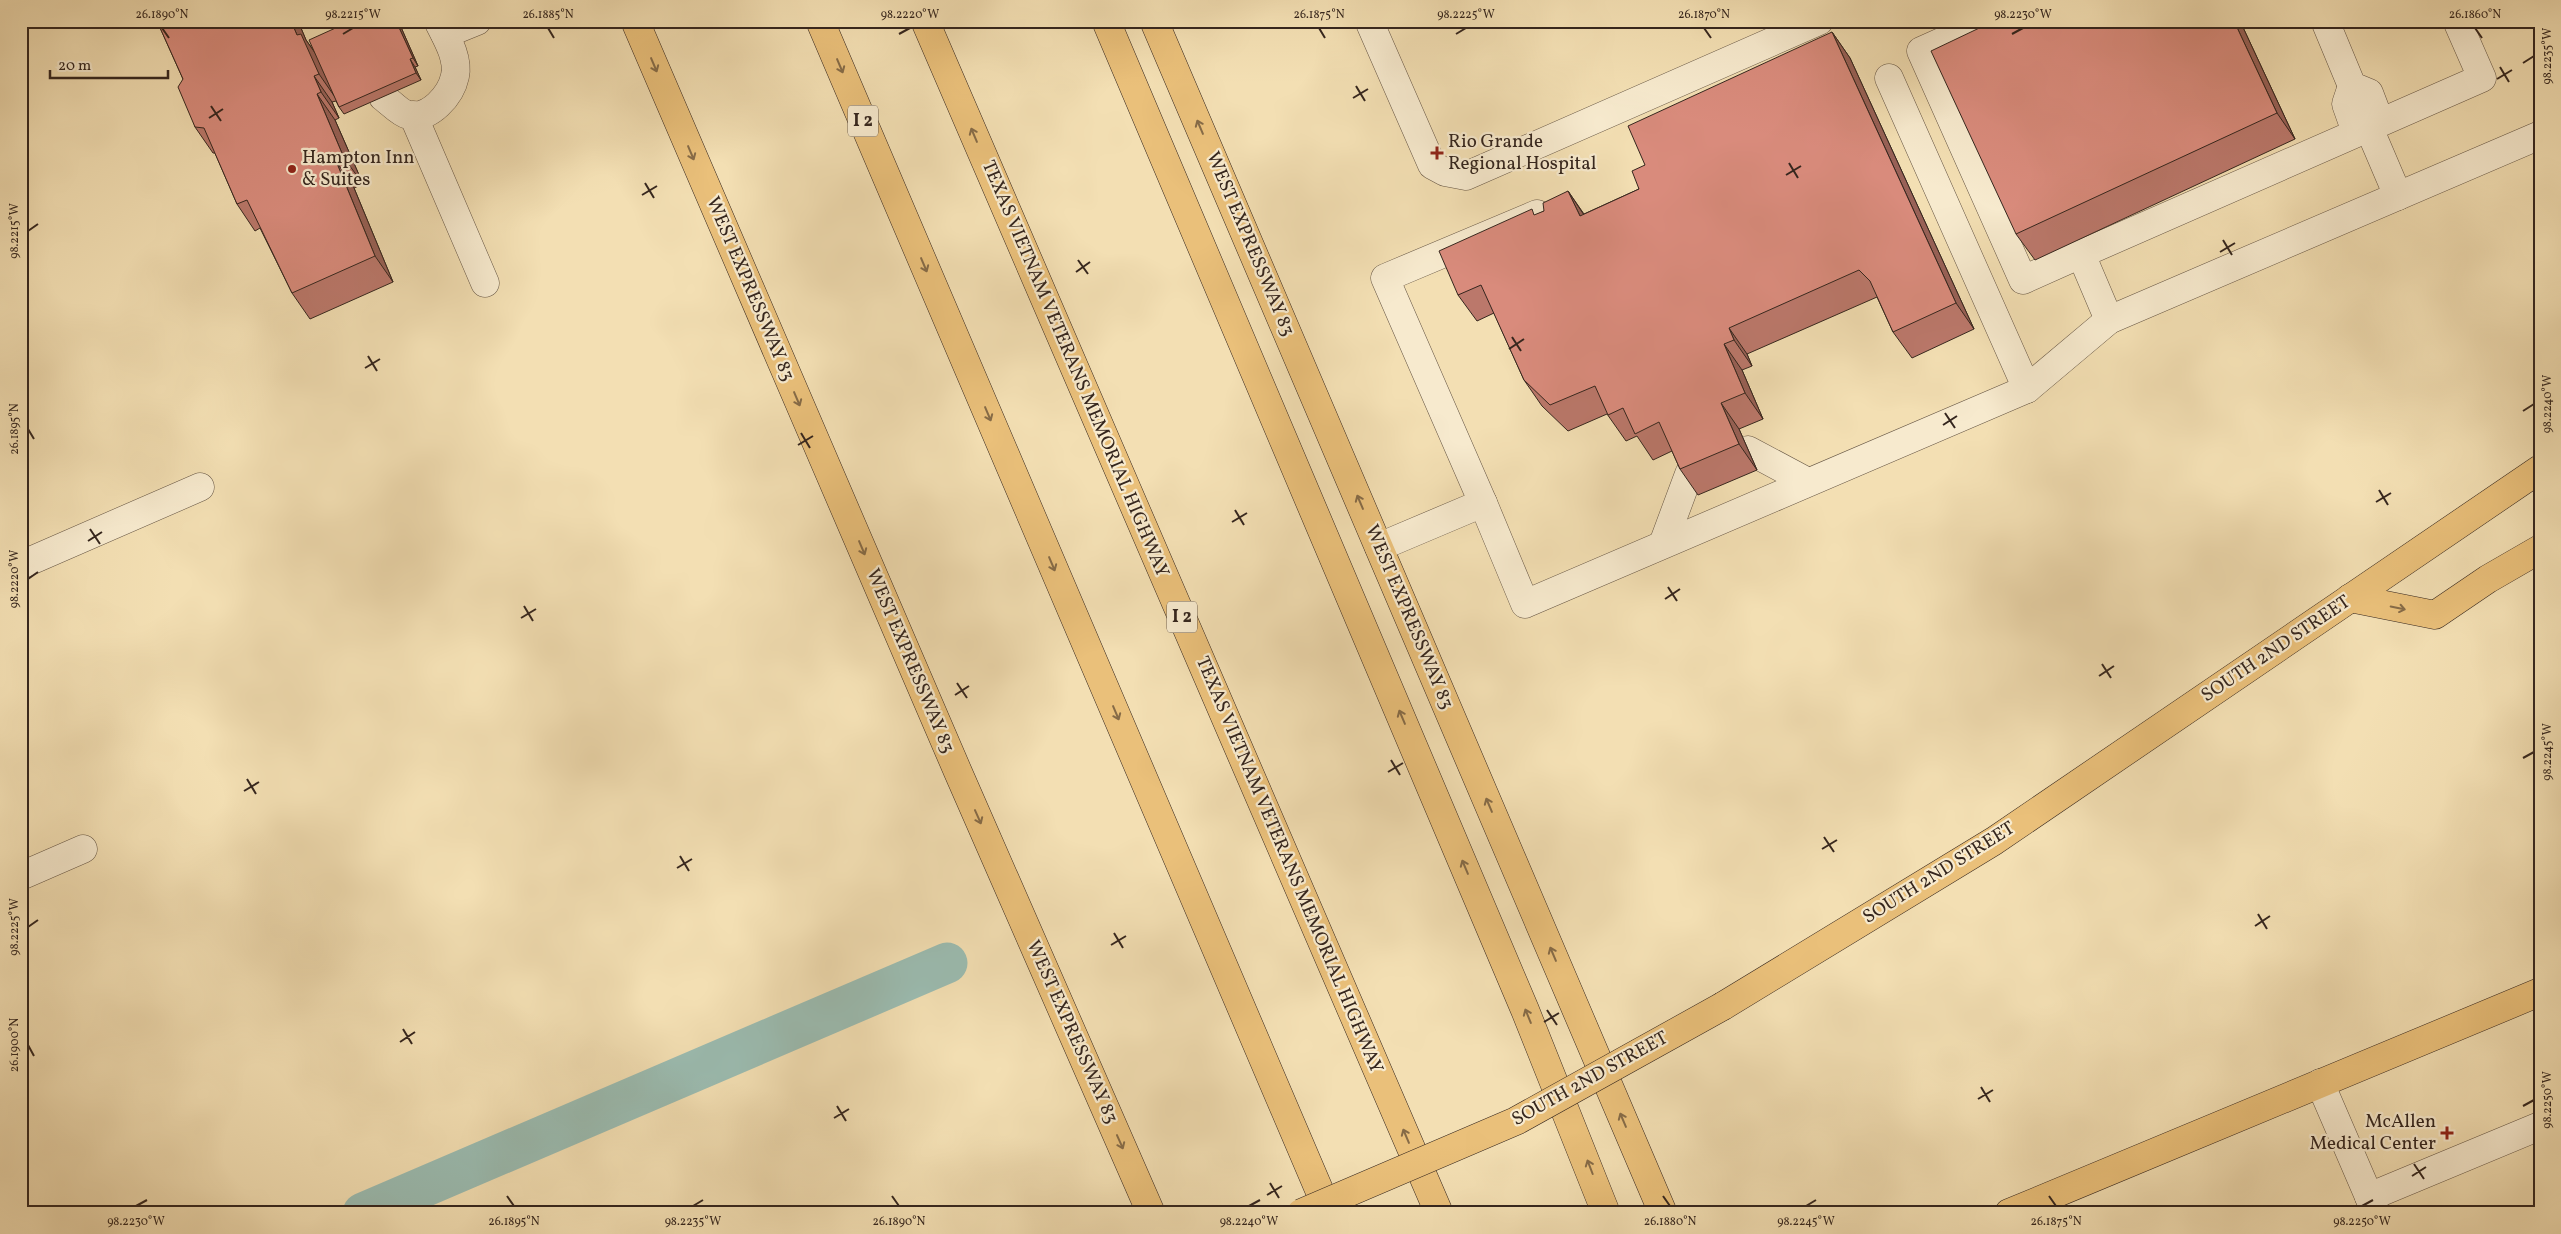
<svg xmlns="http://www.w3.org/2000/svg" width="2561" height="1234" font-family="Vollkorn,serif">
	<rect width="100%" height="100%" fill="#f3dfb3"/>
	<filter id="stains"><feTurbulence type="fractalNoise" baseFrequency=".004" numOctaves="4"/><feColorMatrix values="0 0 0 0 .2 0 0 0 0 .09 0 0 0 0 .02 0 0 0 .5 -.17"/></filter>
	<radialGradient id="worn" r=".72"><stop offset=".6" stop-color="#630" stop-opacity="0"/><stop offset="1" stop-color="#630" stop-opacity=".3"/></radialGradient>
	<g fill="none" stroke-linecap="round" stroke-linejoin="round">
		<polyline stroke="#9bbcb1" stroke-width="41" points="363,1213 947,963"/>
		<defs>
			<g id="minor">
				<polyline points="1369,21 1432,165 1445,172 1466,176 1819,21"/>
				<polyline points="1988,21 1921,51 2023,280 2081,254"/>
				<polyline points="2325,21 2352,86 2369,93 2377,114 2369,128 2398,196"/>
				<polyline points="445,34 477,21"/>
				<polyline points="1889,78 2027,389"/>
				<polyline points="2352,86 2346,104 2352,121 2369,128"/>
				<path d="M 383,97 C 390,102 400,113 408,115 C 430,120 451,95 455,76 C 459,58 446,37 438,21"/>
				<polyline points="413,115 485,283"/>
				<polyline points="2109,320 2081,254 2482,78 2457,21"/>
				<polyline points="1748,450 1808,482"/>
				<polyline points="1483,503 1525,604 2027,389 2109,320 2540,135"/>
				<polyline points="1663,544 1689,474"/>
				<polyline points="1379,547 1483,503 1385,278 1537,214"/>
				<polyline points="21,565 200,487"/>
				<polyline points="21,876 83,849"/>
				<polyline points="2320,1083 2376,1213"/>
				<polyline points="2369,1197 2540,1126"/>
			</g>
			<g id="major">
				<polyline points="635,21 958,772 1151,1213"/>
				<polyline points="1154,21 1663,1213"/>
				<polyline points="2350,598 2435,615 2488,579 2540,549"/>
				<polyline points="1723,1006 1994,841 2540,469"/>
				<polyline points="2009,1213 2540,992"/>
			</g>
			<g id="highway">
				<polyline points="820,21 1329,1213"/>
				<polyline points="925,21 1439,1213"/>
				<polyline points="1106,21 1525,1010 1606,1213"/>
			</g>
		</defs>
		<use href="#minor" stroke="#645443" stroke-width="29"/>
		<use href="#major" stroke="#35261e" stroke-width="29"/>
		<use href="#highway" stroke="#35261e" stroke-width="29"/>
		<use href="#minor" stroke="#f7eace" stroke-width="28"/>
		<use href="#major" stroke="#eac07a" stroke-width="28"/>
		<use href="#highway" stroke="#eac07a" stroke-width="28"/>
		<defs>
			<polyline id="major-bridge" points="1301,1213 1516,1121 1723,1006"/>
		</defs>
		<use href="#major-bridge" stroke="#35261e" stroke-width="29" stroke-linecap="butt"/>
		<use href="#major-bridge" stroke="#eac07a" stroke-width="28"/>
	</g>
	<g fill="#bb786b" stroke="#35261e">
		<polygon points="157,21 298,21 306,40 315,52 400,25 418,66 415,67 421,80 344,114 339,107 336,101 332,102 339,118 335,120 363,184 354,188 393,282 310,319 292,293 260,228 255,231 237,204 215,153 213,153 195,127 183,79"/>
		<polygon points="2240,21 2295,139 2035,260 2016,234"/>
		<polygon points="1832,32 1850,58 1974,329 1912,358 1893,332 1877,297 1747,354 1752,366 1742,370 1763,419 1739,429 1757,470 1698,495 1680,469 1672,451 1653,460 1637,436 1626,441 1607,414 1568,431 1542,406 1524,380 1494,313 1477,321 1458,295 1536,215 1544,211 1568,191 1584,214 1639,189 1645,165"/>
	</g>
	<g fill="#986157" stroke="#35261e">
		<polygon points="291,21 298,21 306,40 320,60 337,100 319,74 297,35"/>
		<polygon points="396,21 397,21 400,25 418,66 413,58"/>
		<polygon points="2234,21 2240,21 2295,139 2277,113"/>
		<polygon points="1832,32 1850,58 1974,329 1956,303"/>
		<polygon points="410,59 415,67 421,80 416,73"/>
		<polygon points="314,76 332,102 339,118 321,92"/>
		<polygon points="317,94 335,120 363,184 344,158"/>
		<polygon points="336,161 354,188 393,282 375,256"/>
		<polygon points="1568,191 1586,218 1580,216"/>
		<polygon points="1729,328 1747,354 1752,366 1734,340"/>
		<polygon points="1724,344 1742,370 1763,419 1745,393"/>
		<polygon points="1721,403 1739,429 1757,470 1739,444"/>
	</g>
	<g fill="#d98b7c" stroke="#35261e">
		<polygon points="157,21 291,21 297,35 301,34 319,74 314,76 321,92 317,94 344,158 336,161 375,256 292,293 247,200 237,204 204,128 195,127 178,87 183,79"/>
		<polygon points="351,21 396,21 413,58 410,59 416,73 339,107 309,40"/>
		<polygon points="1994,21 2234,21 2277,113 2016,234 1931,51"/>
		<polygon points="1832,32 1956,303 1893,332 1870,281 1859,270 1729,328 1734,340 1724,344 1745,393 1721,403 1739,444 1680,469 1659,422 1635,434 1623,408 1608,415 1595,386 1550,405 1524,380 1481,285 1458,295 1439,251 1532,209 1534,215 1544,211 1543,203 1568,191 1580,216 1639,189 1632,171 1645,165 1628,126"/>
	</g>
	<defs><path id="oneway-shaft" d="M-6 0H5M1.5-3L5.5 0L1.5 3" fill="none" stroke-width="1.6" stroke-linecap="round" stroke-linejoin="round" transform="scale(1.25)"/></defs>
	<g stroke="#866b47">
		<use href="#oneway-shaft" transform="translate(654 65) rotate(67)"/>
		<use href="#oneway-shaft" transform="translate(840 66) rotate(67)"/>
		<use href="#oneway-shaft" transform="translate(1200 127) rotate(-113)"/>
		<use href="#oneway-shaft" transform="translate(974 135) rotate(-113)"/>
		<use href="#oneway-shaft" transform="translate(691 153) rotate(67)"/>
		<use href="#oneway-shaft" transform="translate(924 265) rotate(67)"/>
		<use href="#oneway-shaft" transform="translate(797 399) rotate(67)"/>
		<use href="#oneway-shaft" transform="translate(988 414) rotate(67)"/>
		<use href="#oneway-shaft" transform="translate(1360 502) rotate(-113)"/>
		<use href="#oneway-shaft" transform="translate(862 548) rotate(67)"/>
		<use href="#oneway-shaft" transform="translate(1052 564) rotate(67)"/>
		<use href="#oneway-shaft" transform="translate(2398 608) rotate(12)"/>
		<use href="#oneway-shaft" transform="translate(1116 713) rotate(67)"/>
		<use href="#oneway-shaft" transform="translate(1402 717) rotate(-113)"/>
		<use href="#oneway-shaft" transform="translate(1489 805) rotate(-113)"/>
		<use href="#oneway-shaft" transform="translate(978 817) rotate(66)"/>
		<use href="#oneway-shaft" transform="translate(1465 867) rotate(-113)"/>
		<use href="#oneway-shaft" transform="translate(1553 954) rotate(-113)"/>
		<use href="#oneway-shaft" transform="translate(1528 1016) rotate(-112)"/>
		<use href="#oneway-shaft" transform="translate(1623 1120) rotate(-113)"/>
		<use href="#oneway-shaft" transform="translate(1406 1136) rotate(-113)"/>
		<use href="#oneway-shaft" transform="translate(1120 1142) rotate(66)"/>
		<use href="#oneway-shaft" transform="translate(1590 1167) rotate(-111)"/>
	</g>
	<path fill="none" stroke="#35261e" stroke-width="2" d="M 162,28 L 169,38M 548,28 L 554,38M 1319,28 L 1325,38M 1704,28 L 1711,38M 2475,28 L 2482,38M 343,34 L 353,28M 899,34 L 910,28M 1456,34 L 1466,28M 2012,34 L 2023,28M 2523,63 L 2534,56M 2500,67 L 2509,82M 2497,79 L 2512,70M 1356,86 L 1365,101M 1353,98 L 1368,89M 211,106 L 221,121M 209,118 L 223,109M 1789,163 L 1798,178M 1786,175 L 1801,166M 645,183 L 654,198M 642,195 L 657,186M 28,231 L 38,224M 2223,240 L 2232,255M 2220,252 L 2235,243M 1078,260 L 1088,274M 1076,272 L 1090,262M 1512,337 L 1521,351M 1509,349 L 1524,339M 368,356 L 377,371M 365,368 L 380,359M 2523,411 L 2534,404M 1945,413 L 1955,428M 1943,425 L 1957,416M 28,429 L 34,439M 801,433 L 810,448M 798,445 L 813,436M 2379,490 L 2388,505M 2376,502 L 2391,493M 1235,510 L 1244,525M 1232,522 L 1247,513M 90,529 L 100,544M 88,541 L 102,532M 28,579 L 38,572M 1668,587 L 1677,601M 1665,599 L 1680,589M 524,606 L 533,621M 521,618 L 536,609M 2102,664 L 2111,678M 2099,676 L 2114,666M 957,683 L 967,698M 955,695 L 969,686M 2523,758 L 2534,752M 1391,760 L 1400,775M 1388,772 L 1403,763M 247,779 L 256,794M 244,791 L 259,782M 1824,837 L 1834,852M 1822,849 L 1837,840M 680,856 L 689,871M 677,868 L 692,859M 2258,914 L 2267,929M 2255,926 L 2270,916M 28,927 L 38,920M 1114,933 L 1123,948M 1111,945 L 1126,936M 1547,1010 L 1557,1025M 1544,1022 L 1559,1013M 403,1029 L 412,1044M 400,1042 L 415,1032M 28,1045 L 34,1056M 1981,1087 L 1990,1102M 1978,1099 L 1993,1090M 837,1106 L 846,1121M 2523,1106 L 2534,1100M 834,1118 L 849,1109M 2414,1164 L 2424,1179M 2412,1176 L 2426,1167M 1270,1183 L 1279,1198M 1267,1195 L 1282,1186M 507,1196 L 514,1206M 892,1196 L 899,1206M 1663,1196 L 1670,1206M 2049,1196 L 2056,1206M 136,1206 L 147,1200M 693,1206 L 703,1200M 1249,1206 L 1260,1200M 1806,1206 L 1816,1200M 2362,1206 L 2373,1200"/>
	<g fill="#8f2418" stroke="#f7eace" stroke-width="2">
		<path d="M1434.5 145.5h5v5h5v5h-5v5h-5v-5h-5v-5h5z"/>
		<circle cx="292" cy="169" r="5"/>
		<path d="M2444.5 1125.5h5v5h5v5h-5v5h-5v-5h-5v-5h5z"/>
	</g>
	<g text-anchor="middle" dominant-baseline="central" stroke-width="4.5" stroke-linejoin="round" paint-order="stroke">
		<g fill="#f7eace" stroke="#6f6153" stroke-width="1">
			<rect x="848" y="105.5" width="30" height="31" rx="4"/>
			<rect x="1167" y="601.5" width="30" height="31" rx="4"/>
		</g>
		<g font-size="18" font-weight="bold" fill="#35261e">
			<text x="863" y="121">I 2</text>
			<text x="1182" y="617">I 2</text>
		</g>
		<g font-size="19" fill="#35261e" stroke="#f7eace" text-anchor="start">
			<text x="1448" y="142">Rio Grande<tspan x="1448" dy="22">Regional Hospital</tspan></text>
			<text x="302" y="158">Hampton Inn<tspan x="302" dy="22">&amp; Suites</tspan></text>
			<text x="2436" y="1122" text-anchor="end">McAllen<tspan x="2436" dy="22">Medical Center</tspan></text>
		</g>
		<g font-size="19" fill="#35261e" stroke="#f7eace">
			<text transform="translate(1250 244) rotate(67)">WEST EXPRESSWAY 83</text>
			<text transform="translate(750 289) rotate(67)">WEST EXPRESSWAY 83</text>
			<text transform="translate(1075 369) rotate(67)">TEXAS VIETNAM VETERANS MEMORIAL HIGHWAY</text>
			<text transform="translate(1409 617) rotate(67)">WEST EXPRESSWAY 83</text>
			<text transform="translate(2276 649) rotate(-34)">SOUTH 2ND STREET</text>
			<text transform="translate(910 661) rotate(67)">WEST EXPRESSWAY 83</text>
			<text transform="translate(1289 865) rotate(67)">TEXAS VIETNAM VETERANS MEMORIAL HIGHWAY</text>
			<text transform="translate(1939 873) rotate(-32)">SOUTH 2ND STREET</text>
			<text transform="translate(1072 1032) rotate(66)">WEST EXPRESSWAY 83</text>
			<text transform="translate(1590 1079) rotate(-29)">SOUTH 2ND STREET</text>
		</g>
	</g>
	<rect width="2561" height="1234" fill="none" stroke="#f3dfb3" stroke-width="55"/>
	<path d="M50 70v8h118v-8" fill="none" stroke="#35261e" stroke-width="2.5"/>
	<text x="58" y="70" font-size="15" fill="#35261e" stroke="#f7eace" stroke-width="4" paint-order="stroke">20 m</text>
	<rect x="28" y="28" width="2506" height="1178" fill="none" stroke="#35261e" stroke-width="2"/>
	<g font-size="12" text-anchor="middle" fill="#35261e">
		<text x="162" y="18">26.1890°N</text>
		<text x="353" y="18">98.2215°W</text>
		<text x="548" y="18">26.1885°N</text>
		<text x="910" y="18">98.2220°W</text>
		<text x="1319" y="18">26.1875°N</text>
		<text x="1466" y="18">98.2225°W</text>
		<text x="1704" y="18">26.1870°N</text>
		<text x="2023" y="18">98.2230°W</text>
		<text x="2475" y="18">26.1860°N</text>
		<text transform="translate(2547 56) rotate(-90)" y="4">98.2235°W</text>
		<text transform="translate(14 231) rotate(-90)" y="4">98.2215°W</text>
		<text transform="translate(2547 404) rotate(-90)" y="4">98.2240°W</text>
		<text transform="translate(14 429) rotate(-90)" y="4">26.1895°N</text>
		<text transform="translate(14 579) rotate(-90)" y="4">98.2220°W</text>
		<text transform="translate(2547 752) rotate(-90)" y="4">98.2245°W</text>
		<text transform="translate(14 927) rotate(-90)" y="4">98.2225°W</text>
		<text transform="translate(14 1045) rotate(-90)" y="4">26.1900°N</text>
		<text transform="translate(2547 1100) rotate(-90)" y="4">98.2250°W</text>
		<text x="136" y="1225">98.2230°W</text>
		<text x="514" y="1225">26.1895°N</text>
		<text x="693" y="1225">98.2235°W</text>
		<text x="899" y="1225">26.1890°N</text>
		<text x="1249" y="1225">98.2240°W</text>
		<text x="1670" y="1225">26.1880°N</text>
		<text x="1806" y="1225">98.2245°W</text>
		<text x="2056" y="1225">26.1875°N</text>
		<text x="2362" y="1225">98.2250°W</text>
	</g>
	<rect width="100%" height="100%" filter="url(#stains)"/>
	<rect width="100%" height="100%" fill="url(#worn)"/>
</svg>
